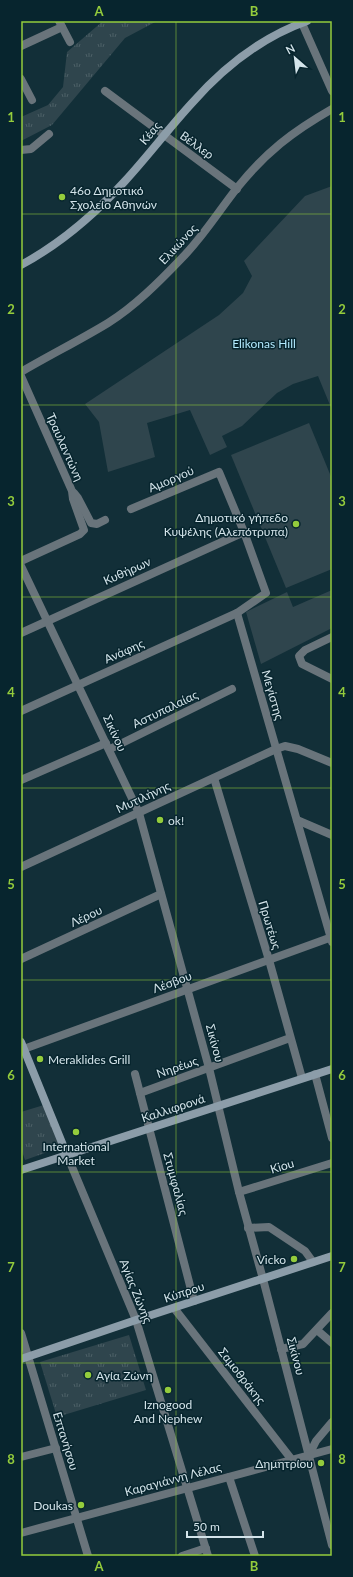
<svg xmlns="http://www.w3.org/2000/svg" width="353" height="1577" font-family="Lato,sans-serif">
	<defs>
		<pattern id="park-tufts" width="24" height="20" patternUnits="userSpaceOnUse"><rect width="24" height="20" fill="#2f454d"/><path d="M3 7l-1-3M5 7V3M7 7l1-3M15 17l-1-3M17 17v-4M19 17l1-3" fill="none" stroke="#4c6067"/></pattern>
	</defs>
	<rect width="100%" height="100%" fill="#122f38"/>
	<g fill="#2f454d">
		<polygon points="332,186 332,410 318,376 293,384 277,393 242,426 222,436 227,447 210,455 190,410 147,423 155,457 108,472 99,422 85,404 219,315 243,293 252,276 244,261 305,196"/>
		<polygon points="309,423 332,479 332,569 286,588 231,455"/>
		<polygon points="332,590 332,628 261,664 246,612 287,592 293,607"/>
	</g>
	<g fill="url(#park-tufts)">
		<polygon points="103,21 157,21 125,38 52,125 21,141 21,117 48,105 63,87 67,52"/>
		<polygon points="44,1105 62,1147 25,1160 21,1148 21,1112"/>
		<polygon points="129,1335 146,1390 57,1417 40,1362"/>
	</g>
	<g fill="none" stroke-linecap="round" stroke-linejoin="round">
		<g stroke="#69747b" stroke-width="8">
			<polyline points="59,21 70,42"/>
			<polyline points="301,21 332,91"/>
			<polyline points="21,46 62,27"/>
			<polyline points="21,79 32,100"/>
			<polyline points="105,91 237,189"/>
			<polyline points="21,150 31,149 49,134"/>
			<path d="M 21,372 C 50,355 80,340 108,323 C 135,306 159,282 181,259 C 203,237 218,212 237,188 C 266,152 292,132 332,109"/>
			<polyline points="21,376 72,491 73,499 84,530 80,534 21,561"/>
			<polyline points="74,493 78,498 91,523 97,524 105,520"/>
			<polyline points="21,566 139,813 209,1068 239,1192 263,1279 332,1545"/>
			<polyline points="237,613 332,942"/>
			<polyline points="21,633 244,532"/>
			<polyline points="332,637 305,650 299,656 302,664 332,679"/>
			<polyline points="21,711 237,613 266,593 244,532 219,472 131,509"/>
			<polyline points="110,749 232,689"/>
			<polyline points="214,778 269,960 302,1078"/>
			<polyline points="21,780 106,743"/>
			<polyline points="297,820 332,835"/>
			<polyline points="21,867 276,749 285,746 298,749 332,763"/>
			<polyline points="21,959 161,894"/>
			<polyline points="21,1050 332,937"/>
			<polyline points="135,1074 194,1301"/>
			<polyline points="315,1074 332,1138"/>
			<polyline points="140,1093 290,1038"/>
			<polyline points="67,1155 136,1320 208,1556"/>
			<polyline points="239,1192 332,1163"/>
			<polyline points="248,1228 269,1227 305,1251 313,1262"/>
			<polyline points="174,1308 292,1460"/>
			<polyline points="317,1330 332,1343"/>
			<polyline points="21,1333 88,1556"/>
			<polyline points="281,1349 303,1344 332,1313"/>
			<polyline points="309,1455 316,1441 332,1422"/>
			<polyline points="21,1457 56,1448"/>
			<polyline points="229,1477 255,1556"/>
			<polyline points="21,1533 332,1449"/>
			<polyline points="182,1556 206,1548"/>
		</g>
		<g stroke="#8c9da9" stroke-width="8">
			<path d="M 21,265 C 60,244 95,214 125,181 C 148,156 169,128 192,103 C 223,68 262,37 307,21"/>
			<polyline points="21,1042 67,1155"/>
			<polyline points="21,1170 332,1069"/>
			<polyline points="21,1359 136,1320 332,1256"/>
		</g>
	</g>
	<path fill="none" stroke="#94cc3c" stroke-width="1" stroke-opacity="0.55" d="M 176,21 L 176,1556M 21,214 L 332,214M 21,405 L 332,405M 21,597 L 332,597M 21,788 L 332,788M 21,980 L 332,980M 21,1172 L 332,1172M 21,1363 L 332,1363"/>
	<g fill="#94cc3c" stroke="#07252e" stroke-width="1.5">
		<circle cx="62" cy="197" r="4"/>
		<circle cx="296" cy="524" r="4"/>
		<circle cx="160" cy="820" r="4"/>
		<circle cx="40" cy="1059" r="4"/>
		<circle cx="76" cy="1132" r="4"/>
		<circle cx="294" cy="1259" r="4"/>
		<circle cx="88" cy="1375" r="4"/>
		<circle cx="168" cy="1390" r="4"/>
		<circle cx="321" cy="1463" r="4"/>
		<circle cx="81" cy="1505" r="4"/>
	</g>
	<g text-anchor="middle" dominant-baseline="central" stroke-width="3" stroke-linejoin="round" paint-order="stroke">
		<g font-size="12" fill="#d4e4ea" stroke="#07252e">
			<text transform="translate(150 133) rotate(-50)">Κέας</text>
			<text transform="translate(197 145) rotate(36)">Βέλλερ</text>
			<text transform="translate(178 244) rotate(-47)">Ελικώνος</text>
			<text transform="translate(65 447) rotate(66)">Τραυλαντώνη</text>
			<text transform="translate(171 479) rotate(-23)">Αμοργού</text>
			<text transform="translate(127 571) rotate(-24)">Κυθήρων</text>
			<text transform="translate(124 651) rotate(-24)">Ανάφης</text>
			<text transform="translate(273 695) rotate(74)">Μεγίστης</text>
			<text transform="translate(165 709) rotate(-26)">Αστυπαλαίας</text>
			<text transform="translate(115 733) rotate(65)">Σικίνου</text>
			<text transform="translate(143 797) rotate(-25)">Μυτιλήνης</text>
			<text transform="translate(86 916) rotate(-25)">Λέρου</text>
			<text transform="translate(270 925) rotate(73)">Πρωτέως</text>
			<text transform="translate(172 982) rotate(-20)">Λέσβου</text>
			<text transform="translate(215 1043) rotate(75)">Σικίνου</text>
			<text transform="translate(177 1067) rotate(-19)">Νηρέως</text>
			<text transform="translate(173 1108) rotate(-18)">Καλλιφρονά</text>
			<text transform="translate(282 1166) rotate(-17)">Kiou</text>
			<text transform="translate(176 1184) rotate(75)">Στυμφαλίας</text>
			<text transform="translate(136 1291) rotate(68)">Αγίας Ζώνης</text>
			<text transform="translate(184 1292) rotate(-18)">Κύπρου</text>
			<text transform="translate(296 1356) rotate(75)">Σικίνου</text>
			<text transform="translate(242 1376) rotate(52)">Σαμοθράκης</text>
			<text transform="translate(66 1441) rotate(73)">Επτανήσου</text>
			<text transform="translate(173 1479) rotate(-15)">Καραγιάννη Λέλας</text>
		</g>
		<g font-size="12" fill="#d4e4ea" stroke="#07252e" text-anchor="start">
			<text x="70" y="190">46ο Δημοτικό<tspan x="70" dy="14">Σχολείο Αθηνών</tspan></text>
			<text x="288" y="517" text-anchor="end">Δημοτικό γήπεδο<tspan x="288" dy="14">Κυψέλης (Αλεπότρυπα)</tspan></text>
			<text x="168" y="820">ok!</text>
			<text x="48" y="1059">Meraklides Grill</text>
			<text x="76" y="1146" text-anchor="middle">International<tspan x="76" dy="14">Market</tspan></text>
			<text x="286" y="1259" text-anchor="end">Vicko</text>
			<text x="96" y="1375">Αγία Ζώνη</text>
			<text x="168" y="1404" text-anchor="middle">Iznogood<tspan x="168" dy="14">And Nephew</tspan></text>
			<text x="313" y="1463" text-anchor="end">Δημητρίου</text>
			<text x="73" y="1505" text-anchor="end">Doukas</text>
		</g>
		<g font-size="12" fill="#b1e8fc" stroke="#07252e">
			<text x="264" y="343">Elikonas Hill</text>
		</g>
	</g>
	<rect width="353" height="1577" fill="none" stroke="#07252e" stroke-width="44"/>
	<g transform="translate(295 58) rotate(332)" stroke="#07252e" stroke-width="3" paint-order="stroke">
	<path d="M0-3L7 15L0 10L-7 15Z" fill="#d4e4ea"/>
	<text y="-6" font-size="11" font-weight="bold" text-anchor="middle" fill="#d4e4ea">N</text>
	</g>
	<path d="M187 1531v6h76v-6" fill="none" stroke="#d4e4ea" stroke-width="2"/>
	<text x="193" y="1531" font-size="12" fill="#d4e4ea" stroke="#07252e" stroke-width="3" paint-order="stroke">50 m</text>
	<rect x="22" y="22" width="309" height="1533" fill="none" stroke="#94cc3c" stroke-width="1.5"/>
	<g font-size="13" text-anchor="middle" font-weight="bold" fill="#94cc3c">
		<text x="99" y="16">A</text>
		<text x="254" y="16">B</text>
		<text x="11" y="122">1</text>
		<text x="342" y="122">1</text>
		<text x="11" y="314">2</text>
		<text x="342" y="314">2</text>
		<text x="11" y="506">3</text>
		<text x="342" y="506">3</text>
		<text x="11" y="697">4</text>
		<text x="342" y="697">4</text>
		<text x="11" y="889">5</text>
		<text x="342" y="889">5</text>
		<text x="11" y="1080">6</text>
		<text x="342" y="1080">6</text>
		<text x="11" y="1272">7</text>
		<text x="342" y="1272">7</text>
		<text x="11" y="1464">8</text>
		<text x="342" y="1464">8</text>
		<text x="99" y="1571">A</text>
		<text x="254" y="1571">B</text>
	</g>
</svg>
